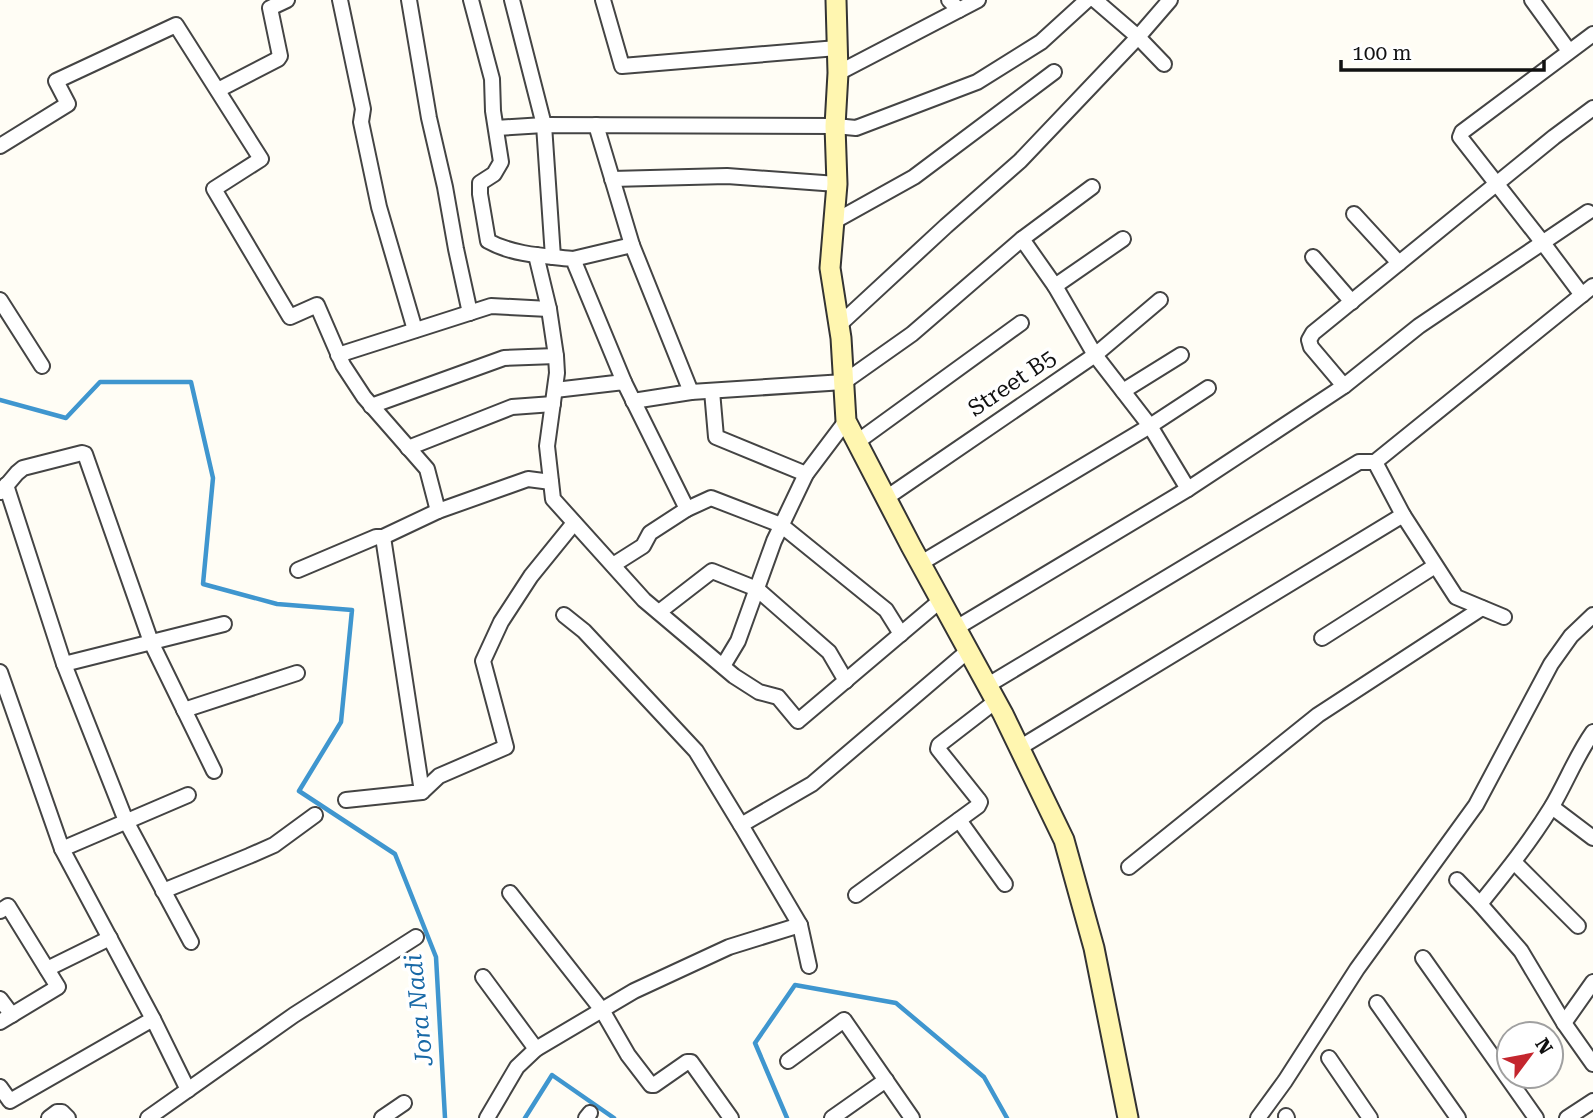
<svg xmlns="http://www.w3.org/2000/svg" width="1593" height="1118" font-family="'Roboto Serif',serif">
	<rect width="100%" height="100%" fill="#fffdf5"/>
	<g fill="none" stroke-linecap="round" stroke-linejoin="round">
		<g stroke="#3f96cf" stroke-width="4.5">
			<polyline points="0,400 66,418 100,382 191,382 213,478 203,584 277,604 352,610 341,722 299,791 395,854 436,957 445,1118"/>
			<polyline points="525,1118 552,1075 614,1118"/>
			<polyline points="787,1118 755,1043 795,985 896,1003 984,1077 1007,1118"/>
		</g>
		<defs>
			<g id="street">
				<polyline points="340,0 363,109 361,122 379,207 415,330"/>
				<polyline points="409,0 429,118 445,187 456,249 470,313"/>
				<path d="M 471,0 L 492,79 L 493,111 L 501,162 L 494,174 L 480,183 L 480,194 L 488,241 C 513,255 545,256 573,259 L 624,382"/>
				<polyline points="512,0 544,125 553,257"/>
				<polyline points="603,0 622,66 837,48"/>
				<polyline points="949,0 959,10"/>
				<polyline points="1095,0 1138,37 1164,64"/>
				<polyline points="1532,0 1569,51"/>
				<polyline points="838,73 978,0"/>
				<polyline points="218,90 278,59 280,56 270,8 287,0"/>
				<polyline points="596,125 632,245"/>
				<polyline points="496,128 544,125 835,126 856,128 977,82 1041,42 1087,0"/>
				<polyline points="0,146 68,104 56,81 176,25 261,159 214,189 290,317 317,305 343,365 364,397 427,469 438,511"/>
				<polyline points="612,179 727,176 837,184"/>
				<polyline points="1354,214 1399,263"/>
				<polyline points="835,221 914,177 1054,72"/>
				<polyline points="1022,239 1092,187"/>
				<polyline points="536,255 549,309 556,356 557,373 547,446 553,499 644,600 734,676 759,692 778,697 798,721 941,600"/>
				<polyline points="1313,257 1352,302"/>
				<polyline points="573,259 632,245 691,392 633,401"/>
				<polyline points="1055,286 1095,355 1150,426 1188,489"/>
				<polyline points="1582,295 1543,243 1460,137 1462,132 1593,34"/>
				<polyline points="0,300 42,366"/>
				<polyline points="839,325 946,226 1020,161 1138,37 1170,0"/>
				<polyline points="338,355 491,306 549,309"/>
				<polyline points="1344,386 1311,347 1309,340 1313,333 1554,137 1593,108"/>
				<polyline points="555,390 624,382 687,509 650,533 643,546 613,565"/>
				<polyline points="712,391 716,437 806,474"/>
				<polyline points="1123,391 1181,355"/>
				<polyline points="691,392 844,382 912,334 1022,239 1055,286 1123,239"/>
				<polyline points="371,406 504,358 556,356"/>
				<polyline points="857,442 1021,323"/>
				<polyline points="408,448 512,407 553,404"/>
				<polyline points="1375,462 1403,515"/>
				<polyline points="6,485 64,664 126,821 191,942"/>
				<polyline points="1,492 17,473 23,468 82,453 85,454 151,642 214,771"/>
				<polyline points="886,498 1095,355 1160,300"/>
				<polyline points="687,509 711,498 781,525 886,610 901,634"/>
				<polyline points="921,563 1150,426 1208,388"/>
				<polyline points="298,570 376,537 383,537 438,511 528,479 551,482"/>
				<polyline points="659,612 712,571 757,589 829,652 846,681"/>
				<polyline points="564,615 584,631 696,751 741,825 812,784 969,650"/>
				<polyline points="956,628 1188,489 1344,386 1419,326 1588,212"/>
				<polyline points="1322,638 1435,566"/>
				<polyline points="64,664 224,624"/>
				<polyline points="723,666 738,641 774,541 806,474 846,421"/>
				<polyline points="0,672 62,849 153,1019"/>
				<polyline points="988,685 1359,462 1375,462 1593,286"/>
				<polyline points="184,710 297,673"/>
				<polyline points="1019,748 1403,515 1456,597 1504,617"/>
				<polyline points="422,792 439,776 506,747 483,661 501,622 531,576 574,523"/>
				<polyline points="346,800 422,792 383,537"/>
				<polyline points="1552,807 1593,838"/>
				<polyline points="959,820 1005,884"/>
				<polyline points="741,825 800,925 809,966"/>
				<polyline points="62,849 188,795"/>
				<polyline points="1514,862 1578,926"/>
				<polyline points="1129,867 1318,715 1482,608"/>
				<polyline points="1457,880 1480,904 1521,951 1564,1023 1593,1064"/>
				<polyline points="163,891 249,856 274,845 315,815"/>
				<polyline points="510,893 602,1010 628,1055 651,1085 654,1085 687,1062 691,1062 731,1118"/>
				<polyline points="856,895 978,806 980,802 978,799 938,749 939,745 996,701"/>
				<path d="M 1480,904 C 1505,873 1530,842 1551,808 C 1566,783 1576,756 1593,732"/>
				<polyline points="0,911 8,906 58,987 0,1022"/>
				<polyline points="1423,958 1536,1118"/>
				<polyline points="47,969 110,938"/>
				<polyline points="483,977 536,1049"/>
				<polyline points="0,999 12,1015"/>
				<polyline points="1377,1003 1458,1118"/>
				<polyline points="1564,1023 1593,982"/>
				<polyline points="1329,1058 1370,1118"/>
				<polyline points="788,1061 844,1020 912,1118"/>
				<polyline points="0,1087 10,1101 153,1019 188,1090"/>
				<polyline points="1286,1116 1287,1118"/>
				<polyline points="49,1118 57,1112 62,1112 68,1118"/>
				<polyline points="148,1118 294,1015 416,937"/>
				<polyline points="382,1118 404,1103"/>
				<polyline points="487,1118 517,1067 536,1049 634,991 729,947 800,925"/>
				<polyline points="586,1118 590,1113"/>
				<polyline points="832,1118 886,1080"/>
				<polyline points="1258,1118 1285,1081 1357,969 1476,805 1551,664 1571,636 1593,615"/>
				<polyline points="1567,1118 1593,1101"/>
			</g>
			<polyline id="secondary" points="836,0 838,73 835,126 837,184 830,268 841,338 846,421 911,546 1003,714 1064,840 1094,948 1128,1118"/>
		</defs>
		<use href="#street" stroke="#444" stroke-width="18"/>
		<use href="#secondary" stroke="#333" stroke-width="23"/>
		<use href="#street" stroke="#fff" stroke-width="14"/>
		<use href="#secondary" stroke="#fff6b0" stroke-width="19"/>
	</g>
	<g text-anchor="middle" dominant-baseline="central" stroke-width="7" stroke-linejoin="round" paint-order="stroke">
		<g font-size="23" fill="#111" stroke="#fff">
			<text transform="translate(1012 383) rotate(-34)">Street B5</text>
		</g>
		<g font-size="24" font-style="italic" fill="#1768a6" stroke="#fff">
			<text transform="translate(419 1010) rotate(-96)">Jora Nadi</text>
		</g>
	</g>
	<g transform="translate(1530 1055) rotate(58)"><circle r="33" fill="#ffffff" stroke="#a0a0a0" stroke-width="2"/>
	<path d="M0-5L12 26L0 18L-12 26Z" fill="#c4262e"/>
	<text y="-10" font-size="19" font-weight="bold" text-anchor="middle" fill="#111111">N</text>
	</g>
	<path d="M1341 60v10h203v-10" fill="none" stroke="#111111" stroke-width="3.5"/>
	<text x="1352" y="60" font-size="21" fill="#111111" stroke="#ffffff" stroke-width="5" paint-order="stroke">100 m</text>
</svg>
